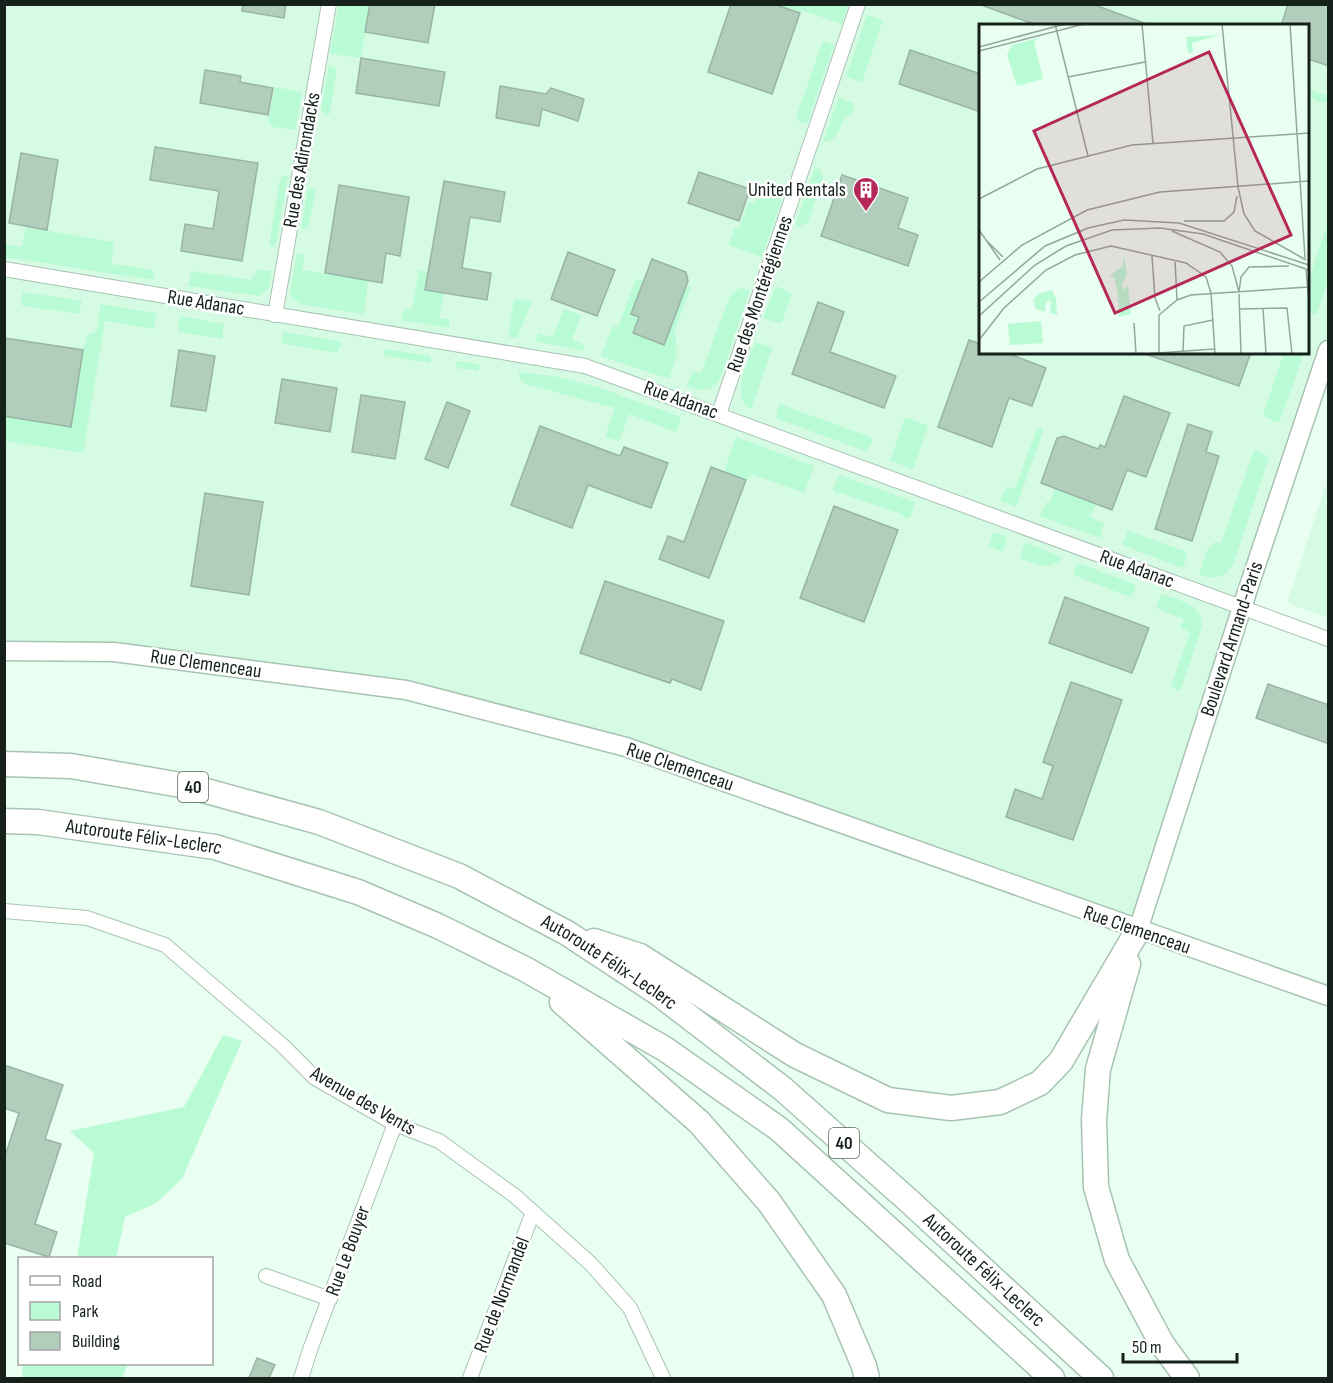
<svg xmlns="http://www.w3.org/2000/svg" width="1333" height="1383" font-family="'Sofia Sans Condensed',sans-serif">
	<rect width="100%" height="100%" fill="#e8fff1"/>
	<g fill="#d6fbe5" fill-rule="evenodd">
		<path d="M 5,5 L 1328,5 L 1328,348 L 1138,930 L 626,747 L 406,690 L 114,652 L 5,651 ZM 980,26 L 1308,26 L 1308,352 L 980,352 Z"/>
		<polygon points="1328,478 1328,618 1287,603"/>
	</g>
	<g fill="#b8fbd4">
		<polygon points="783,4 848,5 842,24 801,10 800,13 782,8"/>
		<polygon points="339,5 370,5 361,58 330,54"/>
		<polygon points="867,15 883,20 862,82 846,77"/>
		<polygon points="823,41 834,45 807,124 799,122 796,117"/>
		<polygon points="329,65 336,69 336,73 330,113 327,116 321,111"/>
		<polygon points="275,87 302,92 295,130 273,127 268,121"/>
		<polygon points="1308,89 1328,96 1328,102 1320,102 1308,97"/>
		<path d="M 839,97 L 854,104 L 851,115 L 844,118 C 839,130 838,140 823,142 Z"/>
		<polygon points="815,167 820,169 823,178 808,222 799,227 795,226"/>
		<polygon points="288,175 275,248 269,245 280,178"/>
		<polygon points="776,183 786,187 762,257 729,245 735,227 739,229 748,202 753,203 760,194 770,197"/>
		<polygon points="308,188 316,189 308,229 301,228"/>
		<polygon points="1328,222 1328,281 1316,315 1308,311 1308,282"/>
		<polygon points="26,227 114,242 111,264 149,269 154,272 154,280 5,257 5,244 22,247"/>
		<polygon points="297,253 305,255 302,270 368,280 364,314 300,304 292,298 290,293"/>
		<polygon points="259,269 272,271 269,287 260,296 188,286 191,273 193,271 250,280"/>
		<polygon points="419,270 429,272 444,293 439,318 450,320 449,328 401,320 404,309 412,310"/>
		<polygon points="636,279 644,281 631,314 639,317 633,333 663,345 686,285 691,287 675,329 677,355 669,379 601,356 613,326 618,327"/>
		<polygon points="776,286 792,294 782,322 779,323 763,318"/>
		<path d="M 740,288 L 750,290 L 720,379 C 711,393 701,391 687,386 L 692,373 L 695,371 L 701,373 L 730,296 Z"/>
		<polygon points="23,292 82,301 79,314 23,306 21,304"/>
		<polygon points="514,299 532,302 517,338 508,337"/>
		<polygon points="101,304 157,313 154,329 105,321 83,453 5,441 4,416 71,427 83,346 85,346 87,335 94,333 97,329"/>
		<polygon points="564,309 581,315 572,340 585,345 583,351 535,341 539,333 553,337"/>
		<polygon points="180,316 224,324 222,339 178,332"/>
		<polygon points="283,332 342,342 337,353 281,343"/>
		<path d="M 755,342 L 771,347 L 772,349 L 751,409 C 728,398 750,359 755,342 Z"/>
		<polygon points="385,349 431,356 430,363 384,356"/>
		<polygon points="1284,353 1304,353 1279,423 1265,417 1263,415"/>
		<polygon points="457,361 480,364 478,371 456,368"/>
		<polygon points="518,372 559,377 597,387 681,417 676,432 629,414 619,441 605,437 615,408 525,384 521,380"/>
		<polygon points="779,404 871,437 872,443 865,451 776,418"/>
		<polygon points="905,417 928,426 913,469 890,461"/>
		<polygon points="1042,428 1043,432 1016,507 1000,501 1007,486 1015,489 1037,429"/>
		<polygon points="736,437 814,466 804,493 752,474 746,480 724,472"/>
		<path d="M 1254,450 L 1268,456 L 1269,458 L 1233,564 C 1226,578 1214,580 1199,575 L 1207,550 L 1215,542 L 1221,543 Z"/>
		<polygon points="839,475 915,502 911,516 906,519 901,514 841,493 837,494 833,489"/>
		<polygon points="1055,489 1096,504 1090,517 1104,523 1100,538 1040,516 1046,502 1050,503"/>
		<polygon points="1128,531 1185,551 1187,556 1183,568 1122,545"/>
		<polygon points="993,532 1007,537 1003,552 989,546"/>
		<path d="M 1025,543 L 1063,557 C 1050,572 1035,564 1020,558 Z"/>
		<polygon points="1078,563 1136,585 1132,596 1130,597 1073,575"/>
		<path d="M 1161,594 C 1179,600 1202,604 1202,626 L 1180,691 L 1171,687 L 1190,632 L 1180,628 L 1184,619 L 1156,608 Z"/>
		<polygon points="223,1035 242,1041 182,1179 156,1203 125,1217 116,1258 77,1258 94,1153 70,1131 184,1107"/>
		<polygon points="23,1364 128,1364 122,1378 22,1378"/>
	</g>
	<g fill="#b1cdbc" stroke="#98b4a3" stroke-width="1.5">
		<polygon points="243,4 286,4 284,18 242,11"/>
		<polygon points="370,4 435,4 428,43 365,32"/>
		<polygon points="731,4 773,4 800,13 772,94 708,72"/>
		<polygon points="985,4 1092,4 1147,24 1147,26 1039,26 984,6"/>
		<polygon points="1288,4 1329,4 1329,66 1308,59 1308,26 1281,26"/>
		<polygon points="910,50 981,74 981,112 899,84"/>
		<polygon points="361,58 445,72 439,106 356,93"/>
		<polygon points="205,70 241,76 240,82 273,88 268,115 200,103"/>
		<polygon points="500,86 546,94 551,88 584,99 578,121 542,109 539,126 496,118"/>
		<polygon points="155,147 258,163 242,261 181,251 185,224 213,229 219,191 150,180"/>
		<polygon points="21,153 58,160 47,230 9,223"/>
		<polygon points="699,172 750,189 739,221 688,203"/>
		<polygon points="842,175 908,198 898,228 918,235 908,266 821,236"/>
		<polygon points="444,181 505,192 500,222 470,217 462,268 491,273 487,300 425,290"/>
		<polygon points="339,185 409,197 400,256 386,253 382,283 325,273"/>
		<polygon points="568,252 615,270 597,316 551,299"/>
		<polygon points="652,259 686,272 688,281 664,345 633,333 639,317 631,314"/>
		<polygon points="818,302 844,312 830,352 896,376 884,408 792,374"/>
		<polygon points="4,338 83,350 71,427 4,416"/>
		<polygon points="969,340 981,344 981,352 1004,352 1046,368 1032,406 1009,398 992,447 938,427"/>
		<polygon points="179,350 215,356 206,411 171,406"/>
		<polygon points="1149,352 1251,352 1239,386 1148,355"/>
		<polygon points="282,379 337,388 330,432 275,423"/>
		<polygon points="361,395 405,402 395,459 352,452"/>
		<polygon points="1124,396 1170,413 1146,477 1127,470 1112,510 1041,483 1057,438 1064,436 1098,449 1100,445 1105,447"/>
		<polygon points="447,402 470,411 448,468 425,459"/>
		<polygon points="1188,424 1212,432 1206,452 1219,456 1192,541 1155,529"/>
		<polygon points="540,426 620,456 624,447 668,463 651,508 588,485 572,528 511,505"/>
		<polygon points="711,467 746,480 709,578 659,559 668,536 684,542"/>
		<polygon points="205,493 263,502 249,595 191,586"/>
		<polygon points="834,506 898,530 864,622 800,598"/>
		<polygon points="605,581 724,621 701,690 672,679 670,683 580,653"/>
		<polygon points="1065,597 1149,628 1132,673 1049,643"/>
		<polygon points="1071,682 1122,700 1073,840 1006,817 1015,789 1042,799 1053,766 1043,762"/>
		<polygon points="1268,684 1329,705 1329,744 1256,718"/>
		<polygon points="4,1065 63,1085 45,1139 61,1144 35,1224 57,1232 49,1257 4,1243 4,1159 19,1113 4,1108"/>
		<polygon points="257,1358 275,1365 269,1378 249,1378"/>
	</g>
	<g fill="none" stroke-linecap="round" stroke-linejoin="round">
		<defs>
			<g id="street">
				<polyline points="4,269 585,366 1328,639"/>
				<polyline points="275,315 329,4"/>
				<polyline points="719,414 858,4"/>
				<polyline points="4,911 87,918 165,945 282,1045 315,1078 395,1124 439,1141 515,1196 591,1264 630,1308 663,1378"/>
				<polyline points="266,1276 330,1299"/>
				<polyline points="301,1378 311,1347 395,1124"/>
				<polyline points="470,1378 533,1212"/>
			</g>
			<g id="secondary">
				<polyline points="4,651 114,652 406,690 626,747 1328,996"/>
				<polyline points="1138,930 1242,607 1328,350"/>
			</g>
			<g id="highway">
				<path id="s1" d="M 4,764 L 71,766 L 192,787 L 319,822 L 459,876 L 567,933 L 658,993 L 783,1089 L 909,1201 L 1101,1378"/>
				<path id="s2" d="M 4,821 L 38,822 L 215,847 L 358,892 L 438,926 L 525,969 L 665,1049 L 779,1129 L 1052,1378"/>
				<polyline points="594,941 640,956 795,1055 888,1100 951,1108 1000,1102 1040,1083 1061,1061 1138,930"/>
				<polyline points="1128,964 1098,1069 1094,1120 1096,1187 1117,1260 1162,1344 1187,1378"/>
				<polyline points="562,1002 699,1122 769,1202 834,1295 864,1366 867,1378"/>
			</g>
		</defs>
		<use href="#street" stroke="#a8c3b2" stroke-width="16"/>
		<use href="#secondary" stroke="#a8c3b2" stroke-width="21"/>
		<use href="#highway" stroke="#a8c3b2" stroke-width="27"/>
		<use href="#street" stroke="#fff" stroke-width="14"/>
		<use href="#secondary" stroke="#fff" stroke-width="18"/>
		<use href="#highway" stroke="#fff" stroke-width="24"/>
	</g>
	<defs>
		<symbol id="building-pin" viewBox="-11 -11 22 30"><path d="M0 17L-7.5 6A9.5 9.5 0 1 1 7.5 6Z" fill="#b52659" stroke="#fff"/><path d="M-4-6H4V6H1V3H-1V6H-4ZM-2.5-4.3h1.7v1.8h-1.7ZM.8-4.3h1.7v1.8H.8ZM-2.5-1h1.7V.8h-1.7ZM.8-1h1.7V.8H.8Z" fill="#fff"/></symbol>
	</defs>
	<g fill-rule="evenodd">
		<use href="#building-pin" x="851" y="175" width="30" height="40"/>
	</g>
	<g text-anchor="middle" dominant-baseline="central" stroke-width="5" stroke-linejoin="round" paint-order="stroke">
		<g fill="#fff" stroke="#5d645f" stroke-width="1.5">
			<rect x="178" y="772" width="30" height="30" rx="4.5"/>
			<rect x="829" y="1128" width="30" height="30" rx="4.5"/>
		</g>
		<g font-size="18" font-weight="bold" fill="#17211b">
			<text x="193" y="787">40</text>
			<text x="844" y="1143">40</text>
		</g>
		<g font-size="20" fill="#17211b" stroke="#fff">
			<text transform="translate(302 160) rotate(-80)">Rue des Adirondacks</text>
			<text transform="translate(760 294) rotate(-71)">Rue des Montérégiennes</text>
			<text transform="translate(206 303) rotate(9)">Rue Adanac</text>
			<text transform="translate(681 400) rotate(20)">Rue Adanac</text>
			<text transform="translate(1137 569) rotate(20)">Rue Adanac</text>
			<text transform="translate(1232 639) rotate(-72)">Boulevard Armand-Paris</text>
			<text transform="translate(206 664) rotate(8)">Rue Clemenceau</text>
			<text transform="translate(680 767) rotate(19)">Rue Clemenceau</text>
			<text stroke="none"><textPath href="#s2" startOffset="141">Autoroute Félix-Leclerc</textPath></text>
			<text transform="translate(1137 930) rotate(19)">Rue Clemenceau</text>
			<text stroke="none"><textPath href="#s1" startOffset="645">Autoroute Félix-Leclerc</textPath></text>
			<text transform="translate(363 1101) rotate(30)">Avenue des Vents</text>
			<text transform="translate(348 1251) rotate(-70)">Rue Le Bouyer</text>
			<text stroke="none"><textPath href="#s1" startOffset="1131">Autoroute Félix-Leclerc</textPath></text>
			<text transform="translate(502 1295) rotate(-69)">Rue de Normandel</text>
		</g>
		<g font-size="20" fill="#17211b" stroke="#fff" text-anchor="end">
			<text x="846" y="190">United Rentals</text>
		</g>
	</g>
	<g transform="translate(979 24)">
		<rect width="330" height="330" fill="#e8fff1"/>
		<path d="M 241,11 L 213,19 L 214,29 L 209,29 L 207,13 ZM 63,13 L 55,17 L 64,55 L 38,62 L 28,31 L 33,21 ZM 145,230 L 148,251 L 143,260 L 144,266 L 149,262 L 152,290 L 140,293 L 139,270 L 135,253 L 130,252 L 144,242 ZM 73,266 L 77,274 L 78,291 L 71,289 L 72,277 L 67,277 L 66,288 L 57,285 L 54,276 L 59,270 ZM 62,297 L 64,319 L 31,321 L 29,300 Z" fill="#b8fbd4"/>
		<path fill="none" stroke="#94a69b" stroke-width="1.5" d="M 76,0 L 109,132M 163,0 L 174,119M 243,0 L 259,163M 311,0 L 326,234M 0,23 L 86,0M 0,27 L 105,0M 89,53 L 166,38M 259,163 L 265,190 L 276,207 L 327,236M 0,175 L 58,145 L 153,121 L 330,109M 205,197 L 245,197 L 255,188 L 258,172M 0,206 L 21,236M 193,207 L 241,228 L 253,242 L 260,268M 8,217 L 24,233M 173,232 L 176,274 L 181,287M 196,236 L 198,276M 327,246 L 330,278M 0,258 L 43,221 L 108,186 L 181,168 L 330,157M 260,268 L 262,253 L 270,243 L 310,242M 260,270 L 262,330M 0,278 L 66,222 L 109,204 L 145,196 L 200,199 L 330,241M 284,284 L 287,330M 261,285 L 308,284 L 313,330M 0,292 L 56,241 L 87,222 L 133,206 L 181,204 L 224,210 L 330,246M 155,299 L 157,330M 0,316 L 25,284 L 67,246 L 96,231 L 132,222 L 207,239 L 227,253 L 232,269 L 236,330M 204,327 L 205,302 L 234,296M 165,330 L 235,325M 180,330 L 180,291 L 198,276 L 212,271 L 329,263"/>
		<path fill="#b52659" fill-opacity="0.15" stroke="#b52659" stroke-width="3" d="M 230,28 L 312,211 L 136,289 L 55,107 Z"/>
		<rect width="330" height="330" fill="none" stroke="#17211b" stroke-width="3"/>
	</g>
	<rect width="1333" height="1383" fill="none" stroke="#17211b" stroke-width="12"/>
	<rect x="18" y="1257" width="195" height="108" fill="#ffffff" stroke="#a2a6a4" stroke-width="1.5"/>
	<rect x="30" y="1276" width="30" height="9" fill="#ffffff" stroke="#a2a6a4" stroke-width="1.5"/>
	<text x="72" y="1287" font-size="18" fill="#17211b">Road</text>
	<rect x="30" y="1302" width="30" height="18" fill="#b8fbd4" stroke="#a2a6a4" stroke-width="1.5"/>
	<text x="72" y="1317" font-size="18" fill="#17211b">Park</text>
	<rect x="30" y="1332" width="30" height="18" fill="#b1cdbc" stroke="#a2a6a4" stroke-width="1.5"/>
	<text x="72" y="1347" font-size="18" fill="#17211b">Building</text>
	<path d="M1123 1353v9h114v-9" fill="none" stroke="#17211b" stroke-width="3"/>
	<text x="1132" y="1353" font-size="18" fill="#17211b" stroke="#ffffff" stroke-width="4.5" paint-order="stroke">50 m</text>
</svg>
